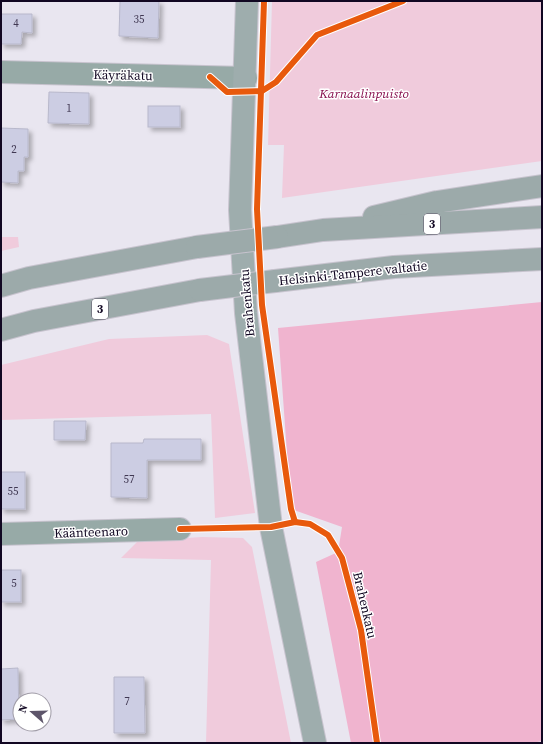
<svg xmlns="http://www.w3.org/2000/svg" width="543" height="744" font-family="'Source Serif 4',serif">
	<defs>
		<filter id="shadow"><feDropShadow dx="3.5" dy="3.5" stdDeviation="2" flood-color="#0004"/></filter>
	</defs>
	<rect width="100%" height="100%" fill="#e9e6f0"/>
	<g fill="#f0cbdc">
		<polygon points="272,1 542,1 542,161 282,198 284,145 268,145"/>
		<polygon points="1,237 18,237 19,247 1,251"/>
		<polygon points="207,335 229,344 255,513 215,518 211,414 1,420 1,365 109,339"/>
		<polygon points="202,537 243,538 252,547 291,743 206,743 211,560 121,558 138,541"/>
	</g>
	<polygon fill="#f0b4cf" points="542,302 542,741 532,743 351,743 316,562 338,552 342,527 291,509 278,328"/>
	<g fill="#cccde3" stroke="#b8b8cb" filter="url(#shadow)">
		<polygon points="120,1 159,1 158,38 119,36"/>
		<polygon points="1,14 32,14 32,33 22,32 21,44 1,44"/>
		<polygon points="49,92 89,93 89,124 48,123"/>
		<rect x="148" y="106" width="32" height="21"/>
		<polygon points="1,128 28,129 28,157 24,157 24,171 18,171 18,183 1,182"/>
		<polygon points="54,421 86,421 85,440 54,440"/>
		<polygon points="144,439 201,439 201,460 147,460 147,498 111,497 111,443 143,443"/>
		<rect x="1" y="472" width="24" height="37"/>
		<rect x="1" y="570" width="20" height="32"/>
		<polygon points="18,668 19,719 1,720 1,669"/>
		<polygon points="114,677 144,677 145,733 114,733"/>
	</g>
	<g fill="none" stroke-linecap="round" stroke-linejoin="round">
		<defs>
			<g id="minor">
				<polyline points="1,72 246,78"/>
				<polyline points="1,534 180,529"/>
			</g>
			<polyline id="major" points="247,1 240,210 246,313 271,527 315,743"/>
			<g id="highway">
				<polyline points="374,217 437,202 542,186"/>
				<polyline points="277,237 323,230 542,217"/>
				<polyline points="275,281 394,267 542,259"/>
				<polyline points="1,286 29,278 197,247"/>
				<polyline points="1,330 34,321 200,290"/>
			</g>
		</defs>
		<use href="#minor" stroke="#c7c3ce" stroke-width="24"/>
		<use href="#major" stroke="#c7c3ce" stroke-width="24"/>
		<use href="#highway" stroke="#c7c3ce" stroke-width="24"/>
		<use href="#minor" stroke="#97aaa7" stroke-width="22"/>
		<use href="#major" stroke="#9eadad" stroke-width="22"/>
		<use href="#highway" stroke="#9caaaa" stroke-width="22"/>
		<defs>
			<g id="highway-bridge">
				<polyline points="197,247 277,237"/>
				<polyline points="200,290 275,281"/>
			</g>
		</defs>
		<use href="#highway-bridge" stroke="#c7c3ce" stroke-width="24" stroke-linecap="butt"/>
		<use href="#highway-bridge" stroke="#9caaaa" stroke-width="22"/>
		<defs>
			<g id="cycleway">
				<polyline points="264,1 257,209 262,305 291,509 295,522"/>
				<polyline points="210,77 227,92 262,91 276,82 317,35 403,1"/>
				<polyline points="180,529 271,527 295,522 310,524 328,535 342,558 361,630 377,743"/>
			</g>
		</defs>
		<use href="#cycleway" stroke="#fff" stroke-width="8"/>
		<use href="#cycleway" stroke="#e8590c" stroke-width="6"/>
	</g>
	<g text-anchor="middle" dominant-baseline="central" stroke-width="3" stroke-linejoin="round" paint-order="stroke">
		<g font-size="11" fill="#403852">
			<text x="139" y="19">35</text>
			<text x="16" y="23">4</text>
			<text x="69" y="108">1</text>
			<text x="14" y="149">2</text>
			<text x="129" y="479">57</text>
			<text x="13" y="491">55</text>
			<text x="14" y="583">5</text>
			<text x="127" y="701">7</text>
		</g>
		<g fill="#fff" stroke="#585164" stroke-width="1">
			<rect x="424" y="214" width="16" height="20" rx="3"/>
			<rect x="92" y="299" width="16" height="20" rx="3"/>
		</g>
		<g font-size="12" font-weight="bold" fill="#110722">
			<text x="432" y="224">3</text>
			<text x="100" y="309">3</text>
		</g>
		<g font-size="13" fill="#110722" stroke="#fff">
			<text transform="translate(123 75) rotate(1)">Käyräkatu</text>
			<text transform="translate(353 273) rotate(-6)">Helsinki-Tampere valtatie</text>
			<text transform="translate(247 303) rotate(-95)">Brahenkatu</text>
			<text transform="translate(91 532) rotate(-2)">Käänteenaro</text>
			<text transform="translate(365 605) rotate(77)">Brahenkatu</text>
		</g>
		<g font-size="13" font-style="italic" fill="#850b4b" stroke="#fff">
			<text x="364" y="93">Karnaalinpuisto</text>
		</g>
	</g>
	<rect width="543" height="744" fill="none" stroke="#110722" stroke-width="4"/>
	<g transform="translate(32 712) rotate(290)"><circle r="19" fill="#ffffff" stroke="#a09ca7"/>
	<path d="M0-3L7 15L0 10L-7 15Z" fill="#5d556a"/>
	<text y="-6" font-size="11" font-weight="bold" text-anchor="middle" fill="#110722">N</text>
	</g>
</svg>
